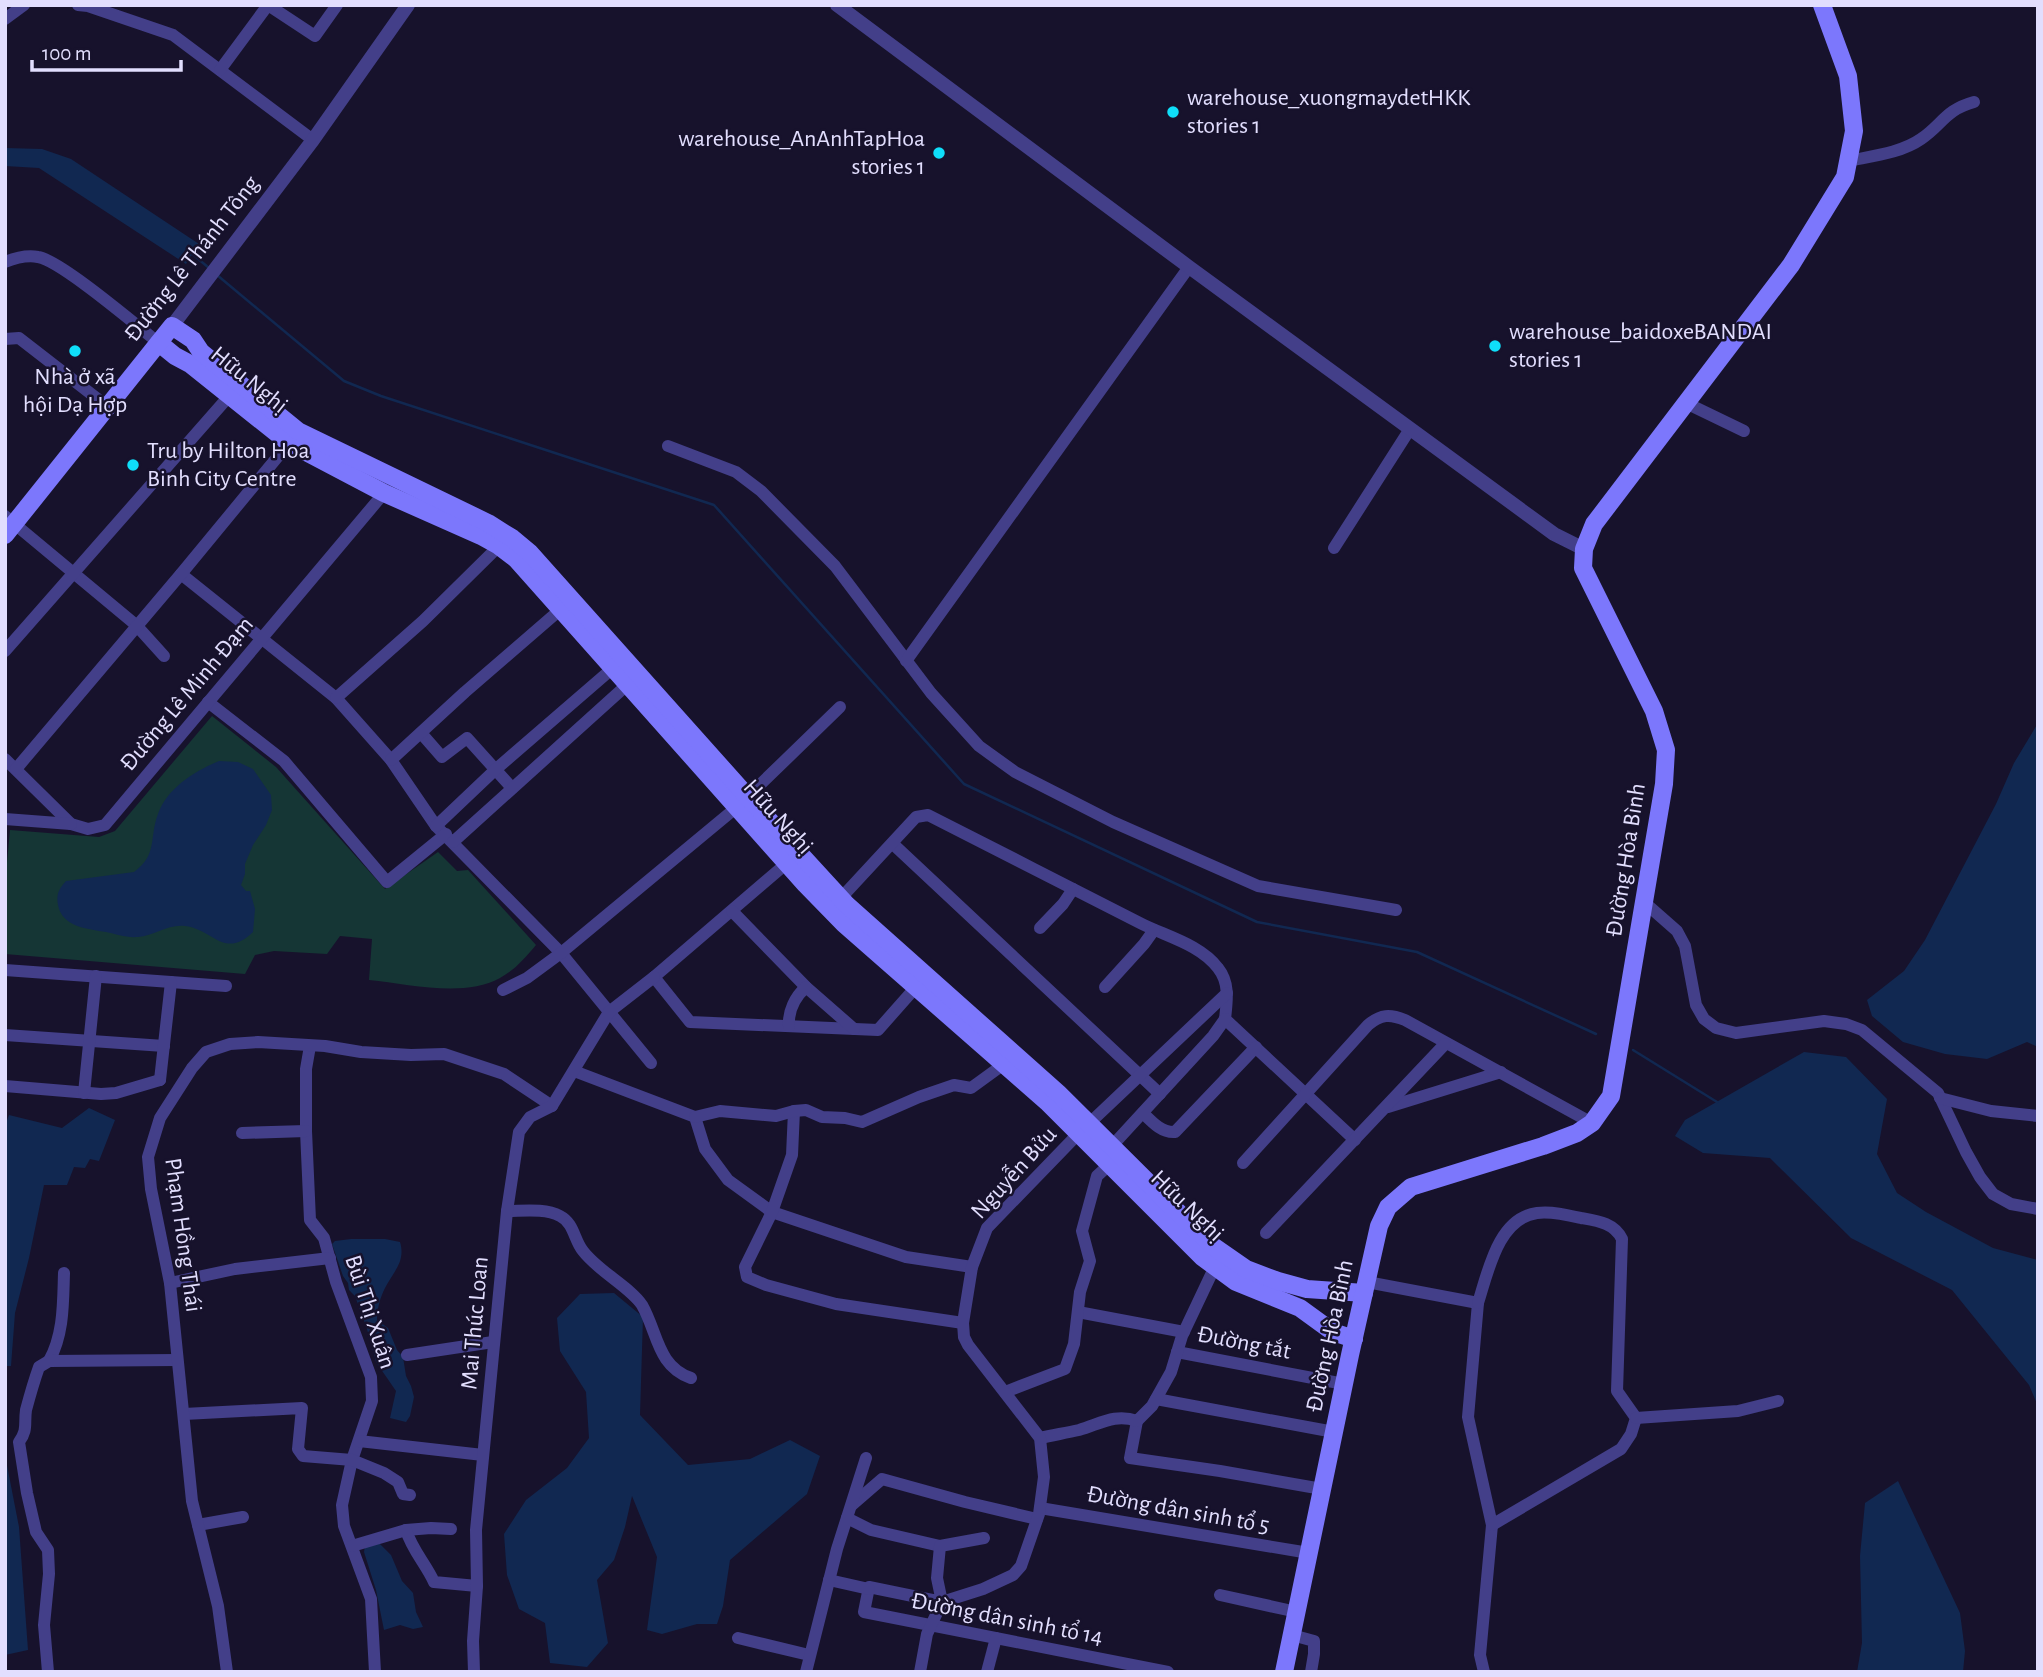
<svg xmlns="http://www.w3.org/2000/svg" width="2043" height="1677" font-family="'Alegreya Sans',sans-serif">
	<rect width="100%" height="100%" fill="#17122c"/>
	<path fill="#153635" d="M 212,716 L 276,767 L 385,889 L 438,852 L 457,871 L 468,870 L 536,945 C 525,958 515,970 500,978 C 464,998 409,984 369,980 L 372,939 L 340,936 L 327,954 L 274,951 L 255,955 L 245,974 L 5,954 L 5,884 L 10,830 L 99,837 L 115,831 Z"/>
	<g fill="#112851">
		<polygon points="5,148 42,149 71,159 199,244 186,264 39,168 5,166"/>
		<polygon points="2038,723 2038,1047 2027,1042 1987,1059 1945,1054 1903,1042 1872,1016 1867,1000 1904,971 1925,940 1996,804 2014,763"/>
		<path d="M 219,761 L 238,762 L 253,769 L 271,795 L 272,810 L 266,825 L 253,845 L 245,864 L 245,874 L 241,885 L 246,891 L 250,891 L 255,909 L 253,932 C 224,960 213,929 185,926 C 168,924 154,936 138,937 C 126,938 116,934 106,932 C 88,929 62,927 58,905 C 56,894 59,889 66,881 L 134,872 C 158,855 149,837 158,814 C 167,788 195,771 219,761 Z"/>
		<polygon points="1804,1052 1846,1057 1887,1099 1877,1154 1897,1193 1926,1212 1993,1248 2038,1260 2038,1406 2029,1385 1952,1290 1851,1238 1770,1158 1703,1153 1675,1136 1685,1120"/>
		<polygon points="89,1108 115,1120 99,1161 90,1159 85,1168 74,1167 67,1185 44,1185 29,1258 15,1313 11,1366 5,1366 5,1126 9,1115 62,1128"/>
		<path d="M 351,1239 L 385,1239 L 400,1242 C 406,1262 393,1272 385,1288 C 380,1298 377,1309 377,1320 L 388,1328 L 397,1350 L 403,1357 L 406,1376 L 411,1386 L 414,1397 L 410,1416 L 406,1422 L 390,1418 L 396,1391 L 376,1362 L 367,1329 L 355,1296 L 349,1290 L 348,1283 L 343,1276 L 332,1244 L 335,1241 Z"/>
		<polygon points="614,1293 643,1317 640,1415 688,1465 750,1459 790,1440 820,1456 807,1494 730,1560 723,1606 717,1624 697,1624 662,1634 647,1630 657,1557 632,1496 625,1527 614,1560 597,1580 608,1643 587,1667 550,1663 545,1623 519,1609 507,1575 504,1534 526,1500 567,1468 589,1438 586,1392 560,1351 557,1318 580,1294"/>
		<polygon points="5,1455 19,1527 28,1650 5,1655"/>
		<polygon points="1898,1481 1960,1613 1965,1651 1963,1672 1857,1672 1862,1643 1860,1556 1865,1503"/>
		<polygon points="379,1543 391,1555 402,1581 413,1593 416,1612 423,1627 413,1629 400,1625 384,1630 376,1590 364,1552 365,1546"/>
	</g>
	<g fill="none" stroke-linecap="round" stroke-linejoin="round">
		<g stroke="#112851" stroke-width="2.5">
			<polyline points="190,252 209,268"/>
			<polyline points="217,275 344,381 381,396 714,505 964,784 1257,922 1417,952 1596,1034"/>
			<polyline points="1633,1050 1717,1102"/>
		</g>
		<g stroke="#433f89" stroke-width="12">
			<polyline points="78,5 88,6 173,35 313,140"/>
			<polyline points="268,5 315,36 337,5"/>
			<polyline points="5,19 24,5"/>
			<polyline points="220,70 268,5"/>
			<path d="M 1848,161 C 1872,156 1901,153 1921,139 C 1943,124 1945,110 1974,102"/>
			<path d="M 5,262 C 15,258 27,255 38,257 C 60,260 136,325 159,343"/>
			<polyline points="5,339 19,338 108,407"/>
			<polyline points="1686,403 1744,431"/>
			<polyline points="668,446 736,472 761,491 835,566 931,693 979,746 1015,772 1113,822 1258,886 1396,910"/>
			<polyline points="5,516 136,625 164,656"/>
			<polyline points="1334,548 1410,429"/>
			<polyline points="181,574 336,698 391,760 436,826 561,953 651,1063"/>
			<polyline points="5,651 230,395"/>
			<polyline points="906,661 1189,267"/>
			<polyline points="336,698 423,621 499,546"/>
			<polyline points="208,702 284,761 387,882 446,834"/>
			<polyline points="421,733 442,757 467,738 512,788"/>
			<polyline points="5,759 71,824 88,829 105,825 384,493"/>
			<polyline points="391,760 465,692 561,609"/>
			<polyline points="16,769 181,574 289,443"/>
			<polyline points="5,819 71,824"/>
			<polyline points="436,826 495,770 613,668 621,668"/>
			<polyline points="453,842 628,684 630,678"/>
			<polyline points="893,844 1160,1094"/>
			<polyline points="787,863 654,977 690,1022 878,1030 916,987"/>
			<path d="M 841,898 L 916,817 L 928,815 C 999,851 1069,887 1140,923 C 1165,936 1200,944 1218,968 C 1230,983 1227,1001 1225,1019 L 1355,1140"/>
			<polyline points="1644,902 1677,931 1685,946 1696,1005 1704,1019 1716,1028 1736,1033 1824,1021 1846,1024 1862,1030 1938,1093 1966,1152 1980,1177 1993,1194 2011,1204 2038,1209"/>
			<polyline points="732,911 806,987 854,1029"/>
			<polyline points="1040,928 1063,904 1073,889"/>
			<polyline points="5,970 226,986"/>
			<polyline points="1105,987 1144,944 1154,930"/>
			<polyline points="503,990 527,978 561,953 737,807 840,707"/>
			<path d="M 789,1026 C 788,1011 795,997 806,987"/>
			<polyline points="5,1035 164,1046"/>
			<polyline points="310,1046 306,1069 306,1131 310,1220 324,1238 336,1282 371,1377 372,1401 352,1460 342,1505 344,1526 371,1599 375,1672"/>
			<polyline points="574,1071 695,1117 705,1149 728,1180 772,1212 906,1257 972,1267"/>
			<polyline points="160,1080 171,982"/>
			<polyline points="5,1086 101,1094 116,1093 160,1080"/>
			<polyline points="84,1093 96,976"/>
			<polyline points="1940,1098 1991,1111 2038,1116"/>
			<polyline points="1388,1107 1501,1072"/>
			<polyline points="794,1111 792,1155 772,1212 745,1267 747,1277 766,1285 836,1304 963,1323"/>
			<path d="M 1143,1113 C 1152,1122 1162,1133 1175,1132 L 1256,1047"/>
			<polyline points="695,1117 720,1111 776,1116 794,1111 806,1110 822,1117 845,1118 862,1122 919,1097 954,1085 971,1088 1004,1064"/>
			<polyline points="242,1133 306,1131"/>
			<polyline points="1111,1147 1213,1036 1225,1019"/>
			<path d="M 1243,1163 L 1368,1025 C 1381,1014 1390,1014 1405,1020 L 1592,1123"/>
			<path d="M 507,1211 C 523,1211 545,1208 560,1216 C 574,1223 574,1240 583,1251 C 598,1271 630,1287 642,1305 C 658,1333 657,1366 691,1378"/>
			<polyline points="1266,1233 1445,1044"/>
			<polyline points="1367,1282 1478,1303 1468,1417 1492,1525 1480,1655 1484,1672"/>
			<polyline points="170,1283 235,1269 330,1258"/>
			<path d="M 1478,1303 C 1488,1272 1498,1218 1537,1213 C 1551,1211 1568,1215 1581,1218 C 1598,1221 1614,1223 1622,1239 L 1617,1391 L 1636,1418 L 1631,1434 L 1621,1449 L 1492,1525"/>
			<polyline points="1078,1312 1184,1332"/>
			<polyline points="1177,1352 1344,1384"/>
			<polyline points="407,1355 493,1342"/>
			<path d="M 49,1361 C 64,1334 63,1303 64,1273"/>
			<polyline points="1005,1392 1065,1369 1074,1344 1080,1292 1090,1261 1082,1231 1097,1176 1109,1165"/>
			<polyline points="1156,1399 1334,1432"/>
			<polyline points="184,1414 302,1408 298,1449 303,1456 352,1460 384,1473 398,1482 403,1494 410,1495"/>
			<polyline points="1636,1418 1738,1411 1778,1401"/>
			<polyline points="1137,1421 1130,1458 1220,1471 1322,1489"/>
			<path d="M 1040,1438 C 1053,1435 1066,1433 1079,1430 C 1100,1424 1115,1413 1137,1421 L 1152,1406 L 1171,1372 L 1182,1336 L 1218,1260"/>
			<polyline points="359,1441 483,1455"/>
			<polyline points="852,1505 882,1479 965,1502 1037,1519"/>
			<polyline points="1040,1508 1309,1553"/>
			<polyline points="847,1518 871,1530 940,1546"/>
			<polyline points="198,1525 243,1517"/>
			<polyline points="406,1530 431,1528 451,1529"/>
			<polyline points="984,1538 940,1546 937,1578 942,1602 869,1587 864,1612 1168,1672"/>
			<path d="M 352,1546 L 406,1530 C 412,1550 426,1564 434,1582 L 477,1586"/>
			<polyline points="829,1580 869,1589"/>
			<polyline points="1220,1595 1297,1612"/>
			<polyline points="1292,1635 1314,1641 1314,1654 1311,1672"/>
			<polyline points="738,1638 809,1655"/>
			<path d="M 48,1672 L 44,1625 L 49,1574 L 48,1550 L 36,1532 L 27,1493 L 19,1442 C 28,1430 24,1424 26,1410 C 30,1395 34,1381 39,1367 L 49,1361 L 177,1360"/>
			<polyline points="227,1672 218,1606 192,1501 170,1283 151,1189 148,1157 160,1118 192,1068 206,1052 230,1044 258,1042 325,1046 361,1052 411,1055 444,1054 504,1074 552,1106"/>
			<polyline points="474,1672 473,1641 477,1586 476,1530 507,1211 519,1132 530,1117 552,1106 609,1012 654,977"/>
			<polyline points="806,1672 837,1549 866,1458"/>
			<polyline points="920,1672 927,1634 942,1602 983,1589 1013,1575 1021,1566 1039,1514 1044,1477 1040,1438 968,1345 964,1337 963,1323 972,1267 987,1228 1078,1134 1227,993"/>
			<polyline points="987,1672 996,1638"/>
		</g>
		<g stroke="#433f89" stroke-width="14">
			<polyline points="837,5 1189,267 1554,534 1584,549"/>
			<polyline points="172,326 313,140 408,5"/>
		</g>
		<g stroke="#7c77fc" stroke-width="18">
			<polyline points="159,343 175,356 190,364 289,443 384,493 481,536 499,546 516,559 805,884 844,924 1047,1102 1202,1257 1236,1282 1300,1308 1333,1332 1354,1339"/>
			<polyline points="5,535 172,326 193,340 201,352 298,431 488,523 512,538 530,553 747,796 847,905 1058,1093 1210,1244 1246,1269 1278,1281 1307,1289 1364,1293"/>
			<polyline points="1284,1672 1350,1355 1379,1226 1388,1207 1411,1187 1543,1146 1577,1133 1592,1123 1611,1096 1664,784 1666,750 1654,711 1583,568 1584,549 1594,524 1791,265 1845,177 1854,131 1848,76 1822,5"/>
		</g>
	</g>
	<g fill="#0fdef9" stroke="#17122c" stroke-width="2.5">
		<circle cx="1173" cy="112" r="7"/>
		<circle cx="939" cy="153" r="7"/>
		<circle cx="1495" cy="346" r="7"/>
		<circle cx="75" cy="351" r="7"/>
		<circle cx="133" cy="465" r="7"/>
	</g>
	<g text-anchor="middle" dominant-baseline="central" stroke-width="5" stroke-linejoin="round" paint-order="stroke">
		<g font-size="24" fill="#e2defe" stroke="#17122c" text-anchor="start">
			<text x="1187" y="98">warehouse_xuongmaydetHKK<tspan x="1187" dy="28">stories 1</tspan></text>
			<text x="925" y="139" text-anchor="end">warehouse_AnAnhTapHoa<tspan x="925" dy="28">stories 1</tspan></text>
			<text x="1509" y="332">warehouse_baidoxeBANDAI<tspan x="1509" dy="28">stories 1</tspan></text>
			<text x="75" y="377" text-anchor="middle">Nhà ở xã<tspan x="75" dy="28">hội Dạ Hợp</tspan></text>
			<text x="147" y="451">Tru by Hilton Hoa<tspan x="147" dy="28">Binh City Centre</tspan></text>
		</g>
		<g font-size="24" fill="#e2defe" stroke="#17122c">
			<text transform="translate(192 259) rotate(-52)">Đường Lê Thánh Tông</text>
			<text transform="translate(249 380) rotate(39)">Hữu Nghị</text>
			<text transform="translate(187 694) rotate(-50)">Đường Lê Minh Đạm</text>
			<text transform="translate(778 817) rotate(48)">Hữu Nghị</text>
			<text transform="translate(1626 860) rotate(-81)">Đường Hòa Bình</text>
			<text transform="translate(1014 1173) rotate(-48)">Nguyễn Bửu</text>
			<text transform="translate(1187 1206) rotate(44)">Hữu Nghị</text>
			<text transform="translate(183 1235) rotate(82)">Phạm Hồng Thái</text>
			<text transform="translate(370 1312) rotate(72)">Bùi Thị Xuân</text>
			<text transform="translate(475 1323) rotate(-85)">Mai Thúc Loan</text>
			<text transform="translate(1330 1336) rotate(-78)">Đường Hòa Bình</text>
			<text transform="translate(1244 1343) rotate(11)">Đường tắt</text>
			<text transform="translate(1178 1510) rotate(10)">Đường dân sinh tổ 5</text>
			<text transform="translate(1007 1619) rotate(11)">Đường dân sinh tổ 14</text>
		</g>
	</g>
	<rect width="2043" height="1677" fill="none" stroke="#e2defe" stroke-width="14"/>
	<path d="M32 60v10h149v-10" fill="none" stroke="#e2defe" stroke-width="3.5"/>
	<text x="42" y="60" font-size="21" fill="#e2defe" stroke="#17122c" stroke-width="5" paint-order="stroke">100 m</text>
</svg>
